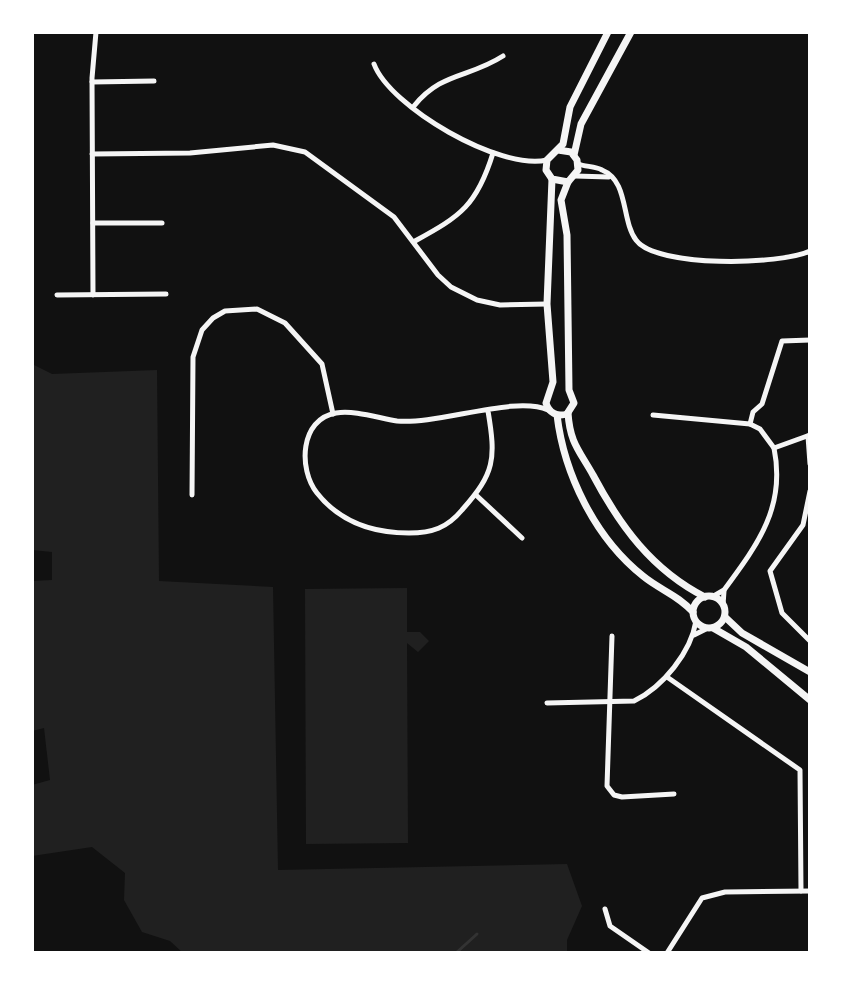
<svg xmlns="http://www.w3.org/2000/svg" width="842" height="985" font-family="Barlow,sans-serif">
	<rect width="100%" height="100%" fill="#111"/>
	<g fill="#202020">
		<polygon points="32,364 52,374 157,370 159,581 273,587 278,870 567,864 582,906 567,940 567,953 183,953 170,941 142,932 124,900 125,873 92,847 32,856 32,785 50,780 44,728 32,731 32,581 52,580 52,552 32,550"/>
		<polygon points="407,588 407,632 420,632 429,641 418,652 407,643 408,843 306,844 305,589"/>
	</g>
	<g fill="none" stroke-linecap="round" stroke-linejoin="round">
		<polyline stroke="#333" stroke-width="3" points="456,953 477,934"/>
		<g stroke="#f5f5f5" stroke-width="5">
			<path d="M 374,64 C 390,107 500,171 547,160"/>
			<polyline points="92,82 154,81"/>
			<path d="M 414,106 C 441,72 469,78 503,56"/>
			<polyline points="92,154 190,153 273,145 305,152 394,217 438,275 451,287 477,300 500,305 547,304"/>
			<path d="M 578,164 C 586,167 595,166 602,170 C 629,181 621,220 636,240 C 656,268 781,265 810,251"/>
			<polyline points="575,176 609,177"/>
			<polyline points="93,223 162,223"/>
			<path d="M 415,241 C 461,216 477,205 493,153"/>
			<polyline points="57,295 166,294"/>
			<polyline points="93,295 92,78 96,32"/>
			<path d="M 488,411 C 496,459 495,473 462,510 C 447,528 432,533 409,533 C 374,533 340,522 317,493 C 298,469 300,419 336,413 C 355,410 378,418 397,421 C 438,425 515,395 548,410"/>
			<polyline points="653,415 750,424 760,429 774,448 810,435"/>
			<polyline points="750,424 753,412 762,404 782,341 810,340"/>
			<polyline points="808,436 810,464"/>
			<polyline points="810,491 803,525 770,571 782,613 810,641"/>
			<polyline points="192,495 193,357 202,330 213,318 225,311 257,309 285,323 322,364 333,414"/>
			<polyline points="476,495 522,538"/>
			<path d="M 712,597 L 724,590 C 758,544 786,507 774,448"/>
			<polyline points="723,605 724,591"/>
			<polyline points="694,635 708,628"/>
			<polyline points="612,636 607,786 614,795 622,797 674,794"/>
			<polyline points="667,677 800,770 801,891"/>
			<path d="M 547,703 L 634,701 C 663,687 691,652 696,621"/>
			<polyline points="605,909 610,926 649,953"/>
			<polyline points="667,953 702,898 725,892 810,891"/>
		</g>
		<g stroke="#f5f5f5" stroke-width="7">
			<polyline points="558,150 571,152 577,160 578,170 568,182 552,179 546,170 547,160 563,144 570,107 608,32"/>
			<polyline points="574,155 581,124 631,32"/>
			<path d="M 552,179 L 547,304 L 553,382 L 546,403 C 549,413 557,417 567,414 L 574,403 L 569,390 L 567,235 L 561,200 L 568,182"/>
			<path d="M 568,413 C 570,443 579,450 593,475 C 620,526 652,570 705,597"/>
			<path d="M 557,415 C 564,474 595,538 643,576 C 660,590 678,595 693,612"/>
			<circle cx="709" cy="612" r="16"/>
			<polyline points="725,617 742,633 810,672"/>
			<polyline points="713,628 746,647 810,700"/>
		</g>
	</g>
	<rect width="842" height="985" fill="none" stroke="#ffffff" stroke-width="68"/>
</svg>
